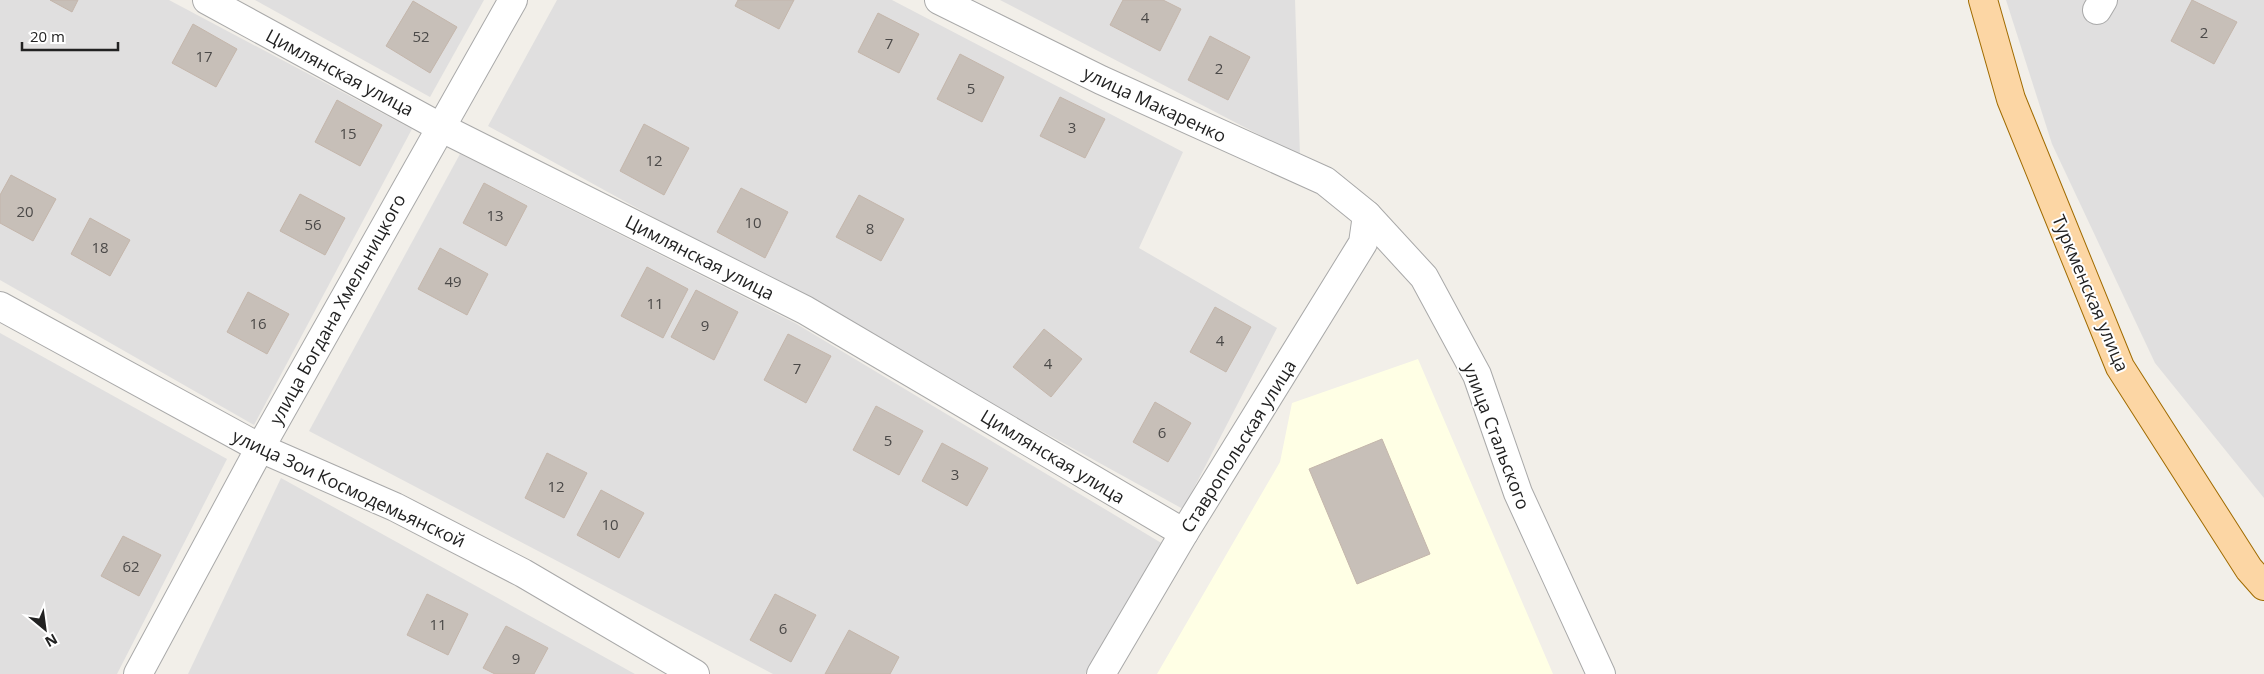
<svg xmlns="http://www.w3.org/2000/svg" width="2264" height="674" font-family="'Open Sans',sans-serif">
	<rect width="100%" height="100%" fill="#f2efe9"/>
	<g fill="#e0dfdf">
		<polygon points="0,0 169,0 412,129 254,425 0,280"/>
		<polygon points="255,0 484,0 430,97"/>
		<polygon points="557,0 892,0 1183,152 1139,248 1277,328 1183,509 488,126"/>
		<polygon points="1000,0 1295,0 1300,156"/>
		<polygon points="2006,0 2264,0 2264,498 2155,363 2052,144"/>
		<polygon points="460,154 795,323 1163,544 1085,674 773,674 309,431"/>
		<polygon points="0,333 227,459 117,674 0,674"/>
		<polygon points="281,478 635,674 188,674"/>
	</g>
	<polygon fill="#ffffe5" points="1418,359 1553,674 1157,674 1280,462 1292,403"/>
	<g fill="#c7bfb8" stroke="#c4b6ab">
		<polygon points="50,0 78,0 72,12"/>
		<polygon points="738,0 794,0 779,29 735,6"/>
		<polygon points="1123,0 1163,0 1181,9 1160,51 1110,25"/>
		<polygon points="2192,0 2237,22 2214,64 2171,41"/>
		<polygon points="413,1 457,27 430,73 386,46"/>
		<polygon points="878,13 919,34 899,73 858,52"/>
		<polygon points="193,24 237,49 216,87 172,63"/>
		<polygon points="1210,36 1250,57 1228,100 1188,80"/>
		<polygon points="960,54 1004,77 982,122 937,99"/>
		<polygon points="1060,97 1105,119 1085,158 1040,136"/>
		<polygon points="337,100 382,125 360,166 315,142"/>
		<polygon points="644,124 689,148 664,195 620,171"/>
		<polygon points="11,175 56,199 33,241 0,223 0,195"/>
		<polygon points="484,183 527,206 506,246 463,223"/>
		<polygon points="741,188 788,212 765,258 717,232"/>
		<polygon points="300,194 345,218 325,255 280,231"/>
		<polygon points="859,195 904,219 881,261 836,237"/>
		<polygon points="90,218 130,240 110,276 71,254"/>
		<polygon points="440,248 488,274 467,315 418,289"/>
		<polygon points="647,267 688,289 663,338 621,316"/>
		<polygon points="696,290 738,312 714,360 671,337"/>
		<polygon points="248,292 289,314 267,354 227,332"/>
		<polygon points="1215,307 1251,327 1226,372 1190,352"/>
		<polygon points="1044,329 1082,359 1051,397 1013,367"/>
		<polygon points="788,334 831,356 806,403 764,380"/>
		<polygon points="1155,402 1191,423 1168,462 1133,442"/>
		<polygon points="876,406 923,431 899,475 853,450"/>
		<polygon points="1382,439 1430,554 1357,584 1309,469"/>
		<polygon points="942,443 988,468 967,506 922,481"/>
		<polygon points="547,453 587,473 564,518 525,498"/>
		<polygon points="601,490 644,513 619,558 577,535"/>
		<polygon points="123,536 161,555 139,596 101,576"/>
		<polygon points="427,594 468,614 448,655 407,635"/>
		<polygon points="775,594 816,615 791,662 750,640"/>
		<polygon points="506,626 548,648 534,674 495,674 483,668"/>
		<polygon points="849,630 899,657 890,674 825,674"/>
	</g>
	<g fill="none" stroke-linecap="round" stroke-linejoin="round">
		<defs>
			<g id="street">
				<polyline points="207,0 440,127 805,310 1184,533"/>
				<polyline points="939,0 1101,80 1325,181 1367,215 1424,277 1477,375 1518,493 1601,674"/>
				<polyline points="2097,10 2103,0"/>
				<polyline points="0,306 260,448 395,507 523,573 695,674"/>
				<polyline points="138,674 260,448 513,0"/>
				<polyline points="1101,674 1184,533 1363,243 1367,215"/>
			</g>
			<polyline id="primary" points="1983,0 2011,99 2120,367 2249,569 2264,586"/>
		</defs>
		<use href="#street" stroke="#a9a9a9" stroke-width="30"/>
		<use href="#primary" stroke="#a06b00" stroke-width="30"/>
		<use href="#street" stroke="#fff" stroke-width="28"/>
		<use href="#primary" stroke="#fcd6a4" stroke-width="28"/>
	</g>
	<g text-anchor="middle" dominant-baseline="central" stroke-width="4" stroke-linejoin="round" paint-order="stroke">
		<g font-size="15" fill="#4b4948">
			<text x="1145" y="17">4</text>
			<text x="2204" y="32">2</text>
			<text x="421" y="36">52</text>
			<text x="889" y="43">7</text>
			<text x="204" y="56">17</text>
			<text x="1219" y="68">2</text>
			<text x="971" y="88">5</text>
			<text x="1072" y="127">3</text>
			<text x="348" y="133">15</text>
			<text x="654" y="160">12</text>
			<text x="25" y="211">20</text>
			<text x="495" y="215">13</text>
			<text x="753" y="222">10</text>
			<text x="313" y="224">56</text>
			<text x="870" y="228">8</text>
			<text x="100" y="247">18</text>
			<text x="453" y="281">49</text>
			<text x="655" y="303">11</text>
			<text x="258" y="323">16</text>
			<text x="705" y="325">9</text>
			<text x="1220" y="340">4</text>
			<text x="1048" y="363">4</text>
			<text x="797" y="368">7</text>
			<text x="1162" y="432">6</text>
			<text x="888" y="440">5</text>
			<text x="955" y="474">3</text>
			<text x="556" y="486">12</text>
			<text x="610" y="524">10</text>
			<text x="131" y="566">62</text>
			<text x="438" y="624">11</text>
			<text x="783" y="628">6</text>
			<text x="516" y="658">9</text>
		</g>
		<g font-size="18" fill="#222" stroke="#fff">
			<text transform="translate(340 72) rotate(28)">Цимлянская улица</text>
			<text transform="translate(1155 104) rotate(25)">улица Макаренко</text>
			<text transform="translate(700 257) rotate(27)">Цимлянская улица</text>
			<text transform="translate(2091 293) rotate(67)">Туркменская улица</text>
			<text transform="translate(337 309) rotate(-61)">улица Богдана Хмельницкого</text>
			<text transform="translate(1497 436) rotate(69)">улица Стальского</text>
			<text transform="translate(1238 446) rotate(-58)">Ставропольская улица</text>
			<text transform="translate(1053 456) rotate(31)">Цимлянская улица</text>
			<text transform="translate(349 488) rotate(25)">улица Зои Космодемьянской</text>
		</g>
	</g>
	<g transform="translate(45 629) rotate(151)" stroke="#ffffff" stroke-width="4" paint-order="stroke">
	<path d="M0-4L9 19L0 12L-9 19Z" fill="#222222"/>
	<text y="-8" font-size="14" font-weight="bold" text-anchor="middle" fill="#222222">N</text>
	</g>
	<path d="M22 42v8h96v-8" fill="none" stroke="#222222" stroke-width="2.5"/>
	<text x="30" y="42" font-size="15" fill="#222222" stroke="#ffffff" stroke-width="4" paint-order="stroke">20 m</text>
</svg>
